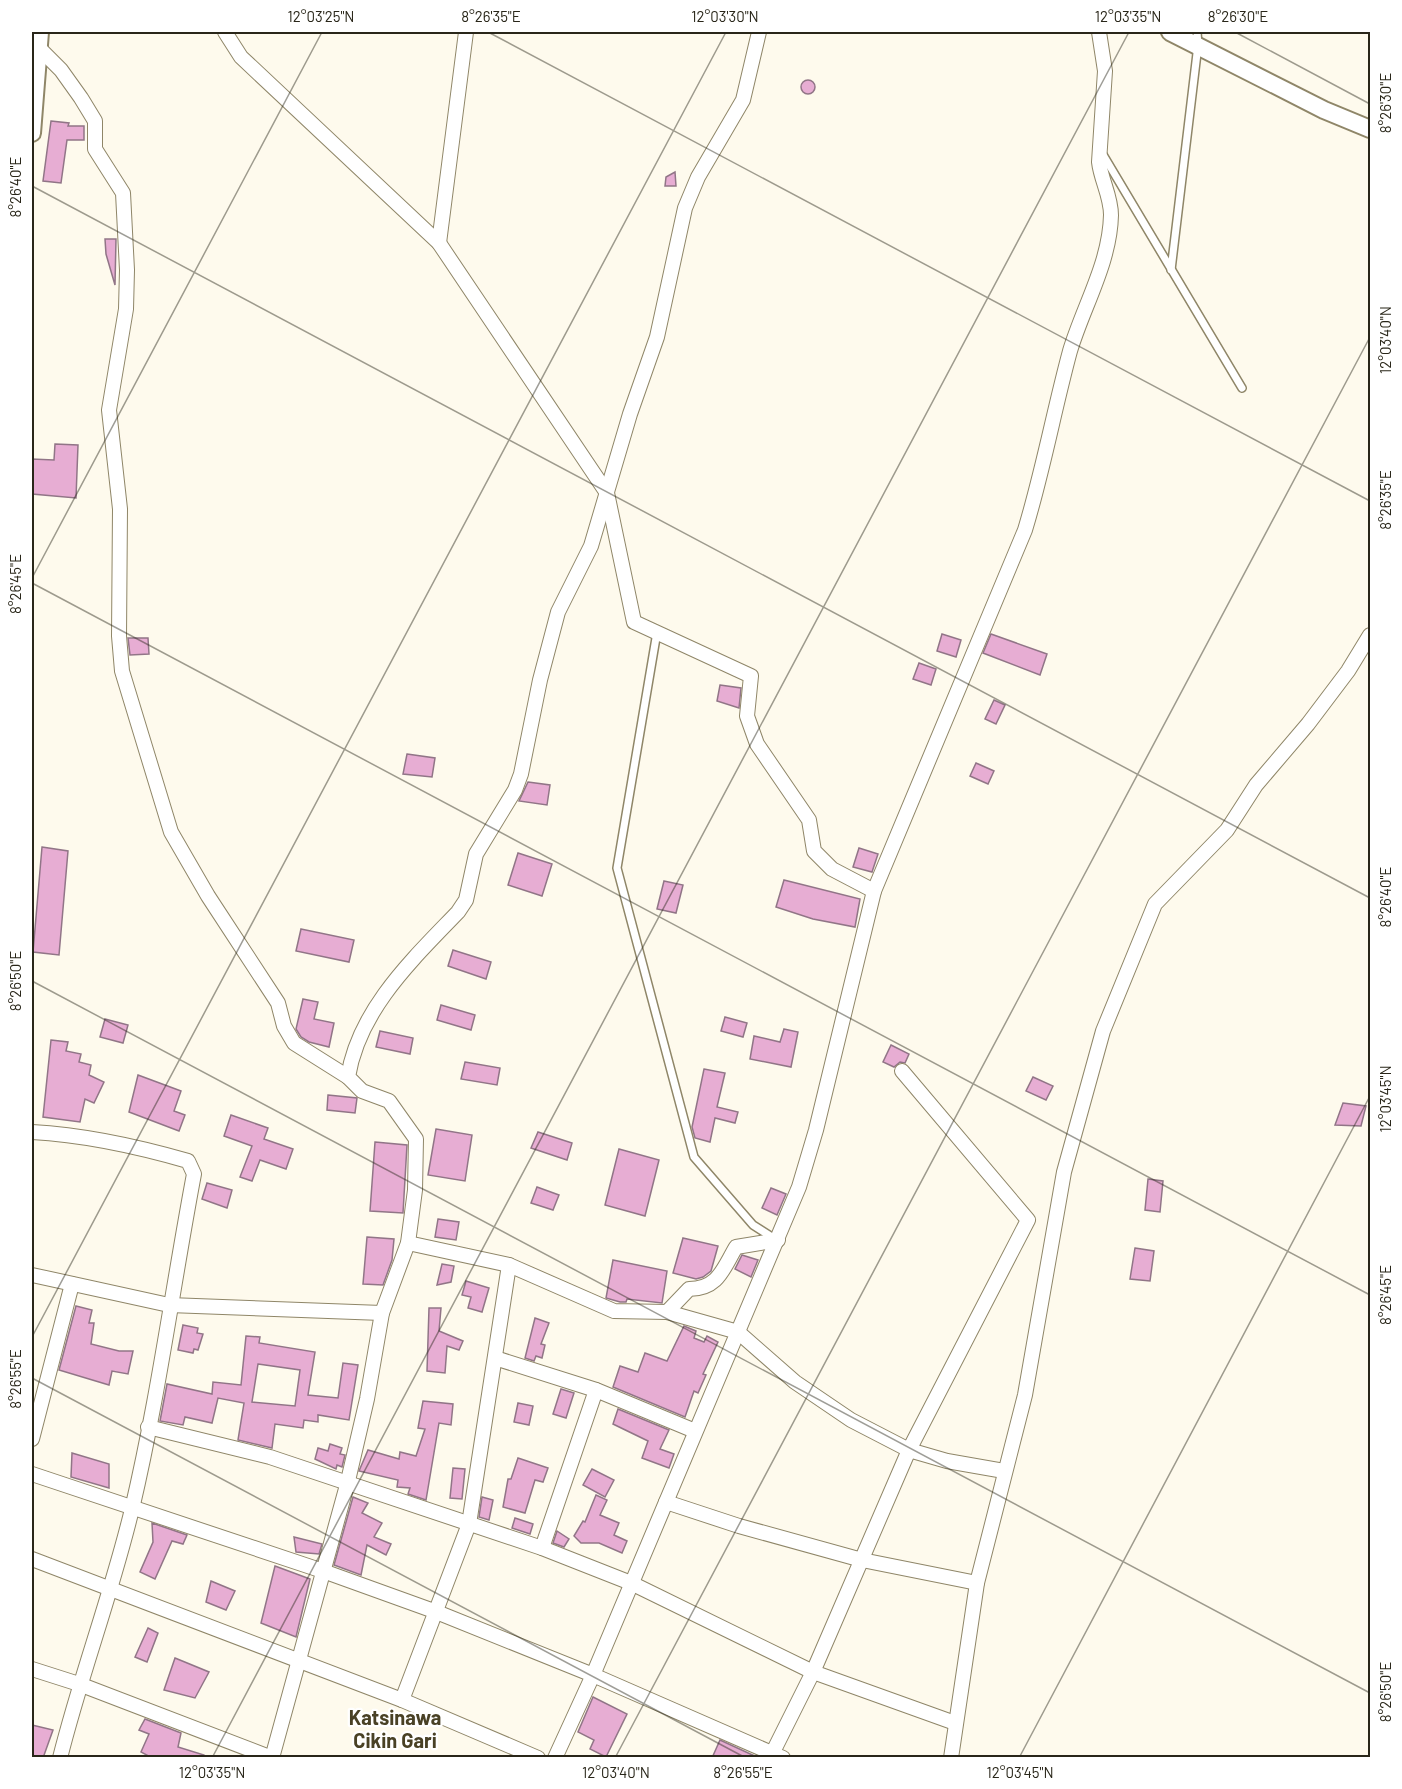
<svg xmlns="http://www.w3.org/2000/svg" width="1402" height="1789" font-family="Barlow,sans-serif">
	<rect width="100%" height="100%" fill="#fefaed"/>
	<g fill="#e7add3" stroke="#917587" stroke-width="1.5" fill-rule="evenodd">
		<circle cx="808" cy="87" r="7"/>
		<polygon points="51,121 69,123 68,126 84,126 84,140 67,140 61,183 43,181"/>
		<polygon points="675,172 676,186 665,186 666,177"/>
		<polygon points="105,239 116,239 115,285 106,254"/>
		<polygon points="55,444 78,445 76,498 32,494 32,459 54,460"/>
		<polygon points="942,634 961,640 956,657 937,651"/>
		<polygon points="991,634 1047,654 1040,675 983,653"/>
		<polygon points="128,638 148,638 149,654 130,655"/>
		<polygon points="919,663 936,669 931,685 913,679"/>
		<polygon points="720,685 741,688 739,708 717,701"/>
		<polygon points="994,700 1005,705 996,724 985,719"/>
		<polygon points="407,754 435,758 432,777 403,774"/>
		<polygon points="976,763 994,771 988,784 970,776"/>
		<polygon points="528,782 550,785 547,805 519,801"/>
		<polygon points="42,847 68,851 59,955 33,952"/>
		<polygon points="859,848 878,854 872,872 853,867"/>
		<polygon points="518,853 552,864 542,896 508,885"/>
		<polygon points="784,880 860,899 855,927 813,919 776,907"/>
		<polygon points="664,881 683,885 676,913 657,909"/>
		<polygon points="301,929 354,940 349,962 296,951"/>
		<polygon points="453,950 491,962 486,979 448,966"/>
		<polygon points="303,999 318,1002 314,1019 334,1023 329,1047 309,1042 301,1037 296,1029"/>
		<polygon points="441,1005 475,1015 471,1030 437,1020"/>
		<polygon points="725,1017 747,1023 743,1037 721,1031"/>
		<polygon points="105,1019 128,1025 123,1043 100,1037"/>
		<polygon points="784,1029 798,1032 791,1067 750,1059 754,1036 780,1042"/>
		<polygon points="380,1031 413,1038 410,1054 376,1047"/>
		<polygon points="51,1040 68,1042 66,1051 81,1054 79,1062 91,1065 89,1075 104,1082 94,1103 85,1099 80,1122 43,1117"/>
		<polygon points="891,1045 909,1054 905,1063 900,1062 894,1067 883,1062"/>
		<polygon points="465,1062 500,1068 497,1085 461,1079"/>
		<polygon points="704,1069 725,1073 717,1107 738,1112 735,1123 715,1118 710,1142 695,1138 692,1127"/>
		<polygon points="138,1075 181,1091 174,1111 185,1115 179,1131 129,1112"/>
		<polygon points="1033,1077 1053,1086 1046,1100 1026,1091"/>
		<polygon points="328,1095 357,1098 355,1113 327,1110"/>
		<polygon points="1343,1103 1366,1106 1361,1126 1335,1125"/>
		<polygon points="231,1115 268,1128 264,1139 293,1149 286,1169 260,1160 252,1181 240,1177 252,1146 224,1136"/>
		<polygon points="436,1129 472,1135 465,1181 428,1175"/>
		<polygon points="538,1132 572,1143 567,1160 531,1148"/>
		<polygon points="375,1142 407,1145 403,1213 370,1211"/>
		<polygon points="619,1149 659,1160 645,1216 605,1205"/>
		<polygon points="1148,1179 1163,1181 1160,1212 1145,1210"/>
		<polygon points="207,1183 232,1190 227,1208 202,1199"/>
		<polygon points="537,1187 559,1195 553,1210 531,1203"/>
		<polygon points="771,1188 786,1194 777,1215 762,1208"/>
		<polygon points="438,1219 459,1222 456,1240 435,1237"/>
		<polygon points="367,1237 394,1239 392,1260 383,1285 363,1284"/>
		<polygon points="683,1238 718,1246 711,1271 703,1277 696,1279 673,1273"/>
		<polygon points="1135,1248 1154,1251 1150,1281 1130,1279"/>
		<polygon points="742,1255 758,1260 751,1277 735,1269"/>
		<polygon points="613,1260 667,1271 662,1303 627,1299 626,1302 620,1302 606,1298"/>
		<polygon points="442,1264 454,1266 451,1282 437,1285"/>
		<polygon points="466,1281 489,1288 482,1312 468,1308 471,1297 462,1295"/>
		<polygon points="76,1306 92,1310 89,1323 94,1323 91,1344 119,1351 133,1351 128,1374 112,1371 109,1385 59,1370"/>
		<polygon points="429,1308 441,1308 439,1331 463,1341 459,1350 447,1346 445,1373 427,1371"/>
		<polygon points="535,1318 549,1323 541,1344 545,1345 542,1358 536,1356 534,1361 525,1358"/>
		<polygon points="183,1325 198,1328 197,1333 203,1334 198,1350 194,1349 193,1353 178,1350"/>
		<polygon points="684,1326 696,1331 694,1338 704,1342 707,1336 718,1342 703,1374 706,1375 698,1393 694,1391 685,1417 613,1387 620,1366 638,1372 645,1353 667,1361"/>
		<path d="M 246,1336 L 260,1337 L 259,1343 L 315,1352 L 308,1395 L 338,1398 L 343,1363 L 358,1365 L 349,1420 L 318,1415 L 318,1422 L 304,1420 L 303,1428 L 275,1424 L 272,1448 L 238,1440 L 244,1403 L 218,1398 L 212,1423 L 185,1417 L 183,1425 L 160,1421 L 167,1384 L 212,1394 L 213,1382 L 241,1385 ZM 258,1364 L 300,1370 L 295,1406 L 252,1402 Z"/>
		<polygon points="561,1389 574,1393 566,1418 553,1414"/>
		<polygon points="423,1401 453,1404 451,1425 439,1423 426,1500 408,1494 410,1488 397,1487 398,1480 359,1471 368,1450 399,1459 400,1452 416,1456 425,1429 418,1428"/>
		<polygon points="518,1403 533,1406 529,1425 514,1422"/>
		<polygon points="618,1409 669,1430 660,1449 674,1454 669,1468 642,1458 648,1441 613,1424"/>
		<polygon points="330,1444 342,1448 340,1454 345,1455 342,1467 337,1465 336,1469 315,1459 318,1448 328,1451"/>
		<polygon points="72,1453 109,1464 109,1488 71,1477"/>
		<polygon points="518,1458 548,1468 543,1482 535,1480 525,1513 503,1507 508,1479 511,1479"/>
		<polygon points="453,1468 465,1469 462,1499 450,1498"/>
		<polygon points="592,1469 614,1480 605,1497 583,1485"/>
		<polygon points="596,1495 607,1500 600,1515 619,1523 614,1535 627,1541 622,1553 599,1543 581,1543 574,1536 583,1521 585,1522"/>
		<polygon points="353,1497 368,1503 362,1513 382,1523 374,1537 391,1544 386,1555 367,1545 361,1575 334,1565"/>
		<polygon points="482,1497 493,1500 489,1520 479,1517"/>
		<polygon points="515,1518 533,1524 530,1534 512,1528"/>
		<polygon points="152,1523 187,1535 183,1544 172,1541 155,1579 140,1572 153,1542"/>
		<polygon points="557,1531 569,1539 564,1547 553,1543"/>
		<polygon points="294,1537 322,1544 319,1554 296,1552"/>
		<polygon points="275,1566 310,1579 296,1637 261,1623"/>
		<polygon points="211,1581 235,1591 226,1610 206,1602"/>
		<polygon points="148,1628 158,1633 147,1662 135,1657"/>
		<polygon points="175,1658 209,1672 195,1698 164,1690"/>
		<polygon points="593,1697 627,1714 606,1757 590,1749 594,1740 578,1732"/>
		<polygon points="145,1719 181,1733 178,1747 204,1755 204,1758 152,1758 141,1752 149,1734 139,1730"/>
		<polygon points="32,1725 53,1730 43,1758 32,1758"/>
		<polygon points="720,1740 759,1758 712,1758"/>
	</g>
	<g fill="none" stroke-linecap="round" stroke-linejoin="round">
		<defs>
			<g id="service">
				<polyline points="1102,153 1242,388"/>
				<polyline points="1171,270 1198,45 1197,32"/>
				<polyline points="657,632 617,868 694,1157 753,1225 775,1239"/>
			</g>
			<g id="minor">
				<polyline points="225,32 241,57 439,243 607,493 634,622 751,676 747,716 757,744 809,820 814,851 832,869 874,891"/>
				<polyline points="39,48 61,70 81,98 95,121 95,149 123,193 127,270 126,309 109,410 120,509 119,636 122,671 171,832 208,896 278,1003 284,1026 294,1043 348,1077"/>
				<polyline points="439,243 466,32"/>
				<path d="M 32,1132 C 86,1135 136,1146 188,1161 L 194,1174 C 173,1285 158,1399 132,1509 C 112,1593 81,1674 60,1758"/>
				<path d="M 408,1243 L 509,1265 L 614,1311 L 667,1312 L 689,1289 C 718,1289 723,1269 736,1247 L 778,1240"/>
				<polyline points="32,1275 169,1305 382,1313"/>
				<polyline points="667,1312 738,1332 795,1382 851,1420 909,1450 947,1461 1004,1471"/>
				<polyline points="495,1358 596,1390 695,1431"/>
				<polyline points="148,1427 270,1457 542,1548 631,1583 813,1672 955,1723"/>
				<polyline points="32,1439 72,1284"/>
				<polyline points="32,1474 323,1571 434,1611 593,1675 783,1758"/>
				<polyline points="666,1502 739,1526 862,1560 977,1583"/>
				<polyline points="542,1548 596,1390"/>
				<polyline points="32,1559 402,1700 538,1758"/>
				<polyline points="32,1669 79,1684 272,1758"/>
				<polyline points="402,1700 469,1524 509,1265"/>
				<path d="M 272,1758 L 347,1485 L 367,1399 L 382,1313 L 408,1243 L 415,1190 L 416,1139 L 389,1101 L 362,1091 L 348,1077 C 359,1009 413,959 458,912 L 466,900 L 476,854 L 515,790 L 521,774 L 540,680 L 558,612 L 591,546 L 630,414 L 657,337 L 685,208 L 698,177 L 743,100 L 759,32"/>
				<path d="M 555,1758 L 593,1675 L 799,1187 L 816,1130 L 874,891 L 1025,530 C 1043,471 1054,410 1070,351 C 1083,307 1110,263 1111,215 C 1111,196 1101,180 1099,162 L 1105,71 L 1099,32"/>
				<polyline points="770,1758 813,1672 909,1450 1028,1220 902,1071"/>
				<polyline points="951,1758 977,1583 1025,1395 1064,1172 1103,1031 1155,904 1227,830 1256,785 1308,724 1348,671 1370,635"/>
			</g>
			<g id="tertiary">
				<polyline points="1170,32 1324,110 1370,129"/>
				<polyline points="32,133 40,32"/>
			</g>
		</defs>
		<use href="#service" stroke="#8f8668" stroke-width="10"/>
		<use href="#minor" stroke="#8f8668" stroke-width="16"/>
		<use href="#tertiary" stroke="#8f8668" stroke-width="20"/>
		<use href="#service" stroke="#fff" stroke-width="7"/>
		<use href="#minor" stroke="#fff" stroke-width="14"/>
		<use href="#tertiary" stroke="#fff" stroke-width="16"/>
	</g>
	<path fill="none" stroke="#292619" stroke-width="1.5" stroke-opacity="0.45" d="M 488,32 L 1370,501M 1235,32 L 1370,104M 32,186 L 1370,898M 32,578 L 322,32M 32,583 L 1370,1295M 32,981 L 1370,1693M 32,1337 L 726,32M 32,1378 L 746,1758M 212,1758 L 1129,32M 615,1758 L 1370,337M 1019,1758 L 1370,1096"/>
	<g text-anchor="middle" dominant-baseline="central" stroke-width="4.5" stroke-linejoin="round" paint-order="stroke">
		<g font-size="20" font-weight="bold" fill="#494125" stroke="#fff">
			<text x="395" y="1717">Katsinawa<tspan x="395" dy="23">Cikin Gari</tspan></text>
		</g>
	</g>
	<rect width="1402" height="1789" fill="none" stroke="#ffffff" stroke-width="66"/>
	<rect x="33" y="33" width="1336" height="1723" fill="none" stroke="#292619" stroke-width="2"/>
	<g font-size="15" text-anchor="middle" fill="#292619">
		<text x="321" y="22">12°03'25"N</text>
		<text x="491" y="22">8°26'35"E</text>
		<text x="725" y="22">12°03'30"N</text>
		<text x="1128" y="22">12°03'35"N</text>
		<text x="1238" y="22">8°26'30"E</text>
		<text transform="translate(1386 103) rotate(-90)" y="5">8°26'30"E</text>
		<text transform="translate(16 187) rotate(-90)" y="5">8°26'40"E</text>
		<text transform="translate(1386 340) rotate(-90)" y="5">12°03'40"N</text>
		<text transform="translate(1386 500) rotate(-90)" y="5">8°26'35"E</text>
		<text transform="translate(16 584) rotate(-90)" y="5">8°26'45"E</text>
		<text transform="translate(1386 897) rotate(-90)" y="5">8°26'40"E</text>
		<text transform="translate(16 981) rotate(-90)" y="5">8°26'50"E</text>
		<text transform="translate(1386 1099) rotate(-90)" y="5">12°03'45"N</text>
		<text transform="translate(1386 1295) rotate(-90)" y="5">8°26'45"E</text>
		<text transform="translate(16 1379) rotate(-90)" y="5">8°26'55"E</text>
		<text transform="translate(1386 1692) rotate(-90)" y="5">8°26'50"E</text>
		<text x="212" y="1778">12°03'35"N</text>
		<text x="616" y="1778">12°03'40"N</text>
		<text x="743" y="1778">8°26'55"E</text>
		<text x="1020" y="1778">12°03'45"N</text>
	</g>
</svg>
